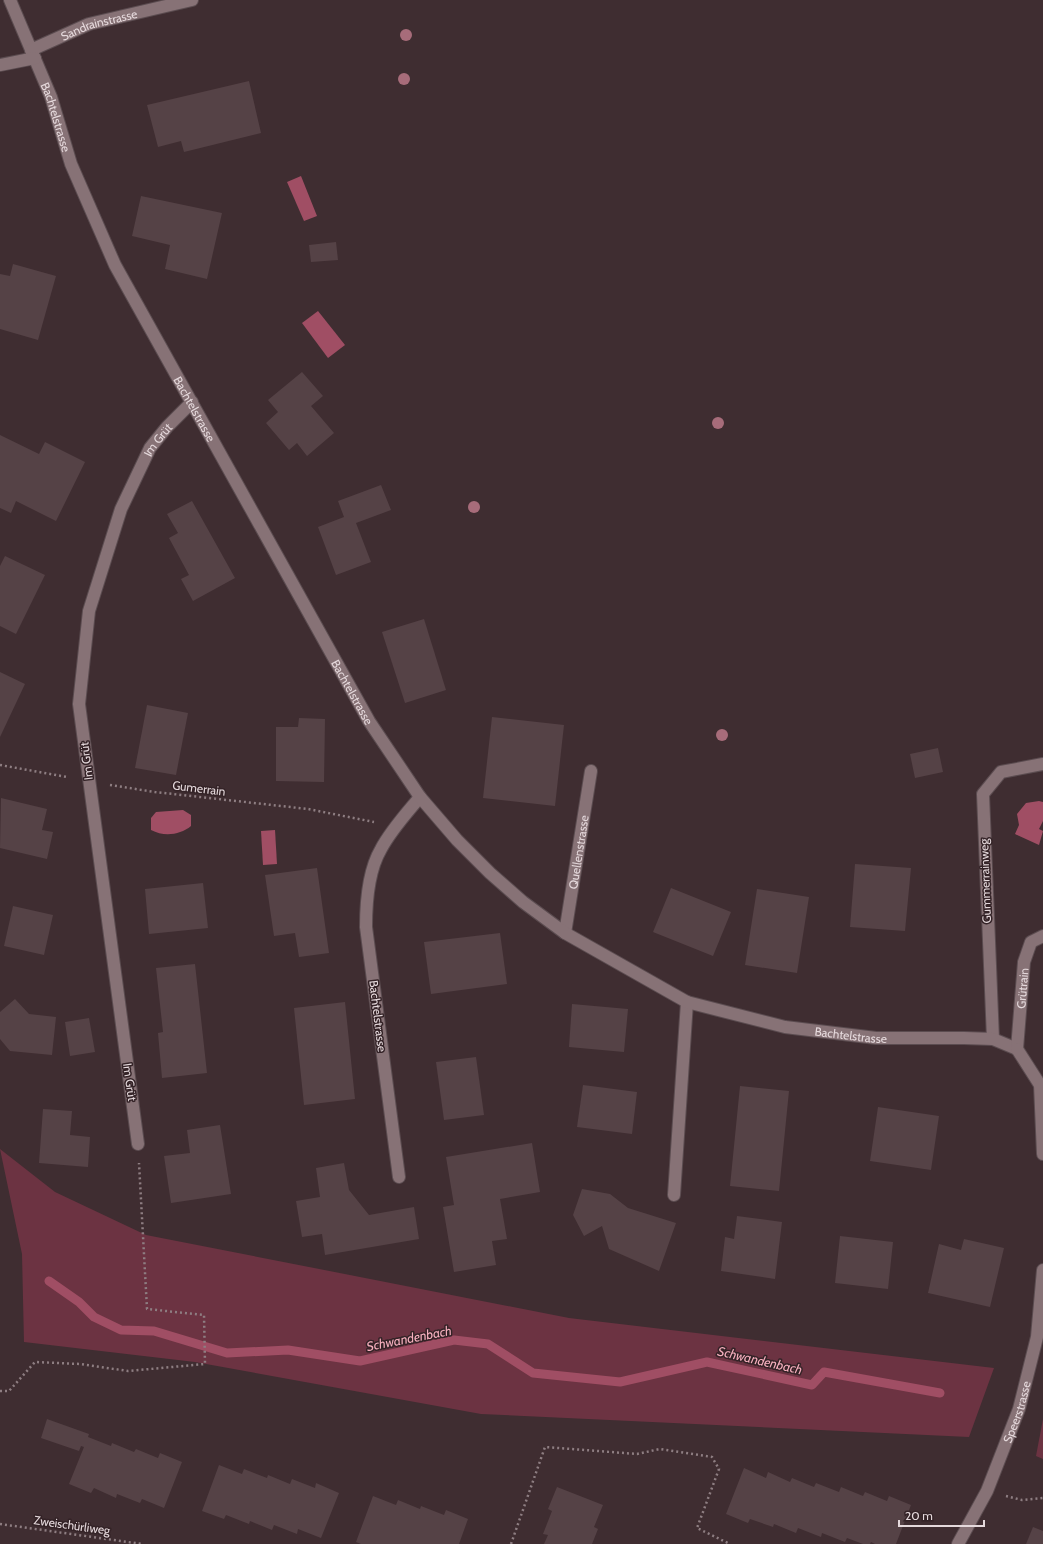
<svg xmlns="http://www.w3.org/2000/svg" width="1043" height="1544" font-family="Cabin,sans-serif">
	<rect width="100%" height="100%" fill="#3f2d31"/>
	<g fill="#6c3342">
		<polygon points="0,1149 55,1192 146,1235 569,1318 994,1368 969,1437 481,1414 195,1362 24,1342 22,1254"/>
		<polygon points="1043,1419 1043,1459 1036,1456"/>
	</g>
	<g fill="#a04e64">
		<polygon points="301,176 317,216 304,221 287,182"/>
		<polygon points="318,311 345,345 328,358 302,323"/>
		<polygon points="1039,801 1043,802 1043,821 1039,829 1043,831 1039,845 1015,834 1019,825 1017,814 1026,803"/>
		<path d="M 183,810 L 191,815 L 191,826 C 180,835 164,837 151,830 L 151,818 L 156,812 Z"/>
		<polygon points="275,830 277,864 263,865 261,831"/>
	</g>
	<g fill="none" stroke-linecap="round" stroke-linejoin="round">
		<polyline stroke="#a04e64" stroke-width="9" points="49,1281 79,1302 94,1317 121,1330 154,1331 227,1353 288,1350 360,1361 454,1340 488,1344 533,1373 620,1382 707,1362 812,1385 824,1372 940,1393"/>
	</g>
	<g fill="#554246">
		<polygon points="249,81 261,133 184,152 181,141 158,147 147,105"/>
		<polygon points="141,196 222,213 207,279 165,269 170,245 132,236"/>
		<polygon points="336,242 338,260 311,262 309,245"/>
		<polygon points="13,264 56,276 38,340 0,329 0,274 10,276"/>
		<polygon points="302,372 323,396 311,406 334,433 307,456 297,443 289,450 266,423 278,412 268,400"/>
		<polygon points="0,435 39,454 45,442 85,462 56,521 16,501 11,513 0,508"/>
		<polygon points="381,485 391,510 356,523 371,562 336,575 318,527 344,517 338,501"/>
		<polygon points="192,501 235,578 193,601 181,579 189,575 169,538 178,533 167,514"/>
		<polygon points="5,556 45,575 16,634 0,626 0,566"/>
		<polygon points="424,619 446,690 405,703 382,632"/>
		<polygon points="0,672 25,684 0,737"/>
		<polygon points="147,705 188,713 176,775 135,768"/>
		<polygon points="492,717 564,725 555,806 483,798"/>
		<polygon points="299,718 325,719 324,782 276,781 276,727 298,727"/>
		<polygon points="938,748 943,772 915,778 910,754"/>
		<polygon points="1,798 47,809 42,830 53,832 47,859 0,848"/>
		<polygon points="855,864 911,868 905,931 850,927"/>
		<polygon points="317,868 329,953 299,957 295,933 274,936 265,875"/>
		<polygon points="203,883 208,928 149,934 145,889"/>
		<polygon points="671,888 731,912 713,956 653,932"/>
		<polygon points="757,889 809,897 797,973 745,965"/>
		<polygon points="13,906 53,915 44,955 4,946"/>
		<polygon points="500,933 507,984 431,994 424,942"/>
		<polygon points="195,964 207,1073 162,1078 158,1033 163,1032 156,968"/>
		<polygon points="15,999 29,1014 56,1017 52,1055 10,1051 0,1039 0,1012"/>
		<polygon points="345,1002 355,1099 304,1105 294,1008"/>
		<polygon points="572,1004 628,1009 624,1052 569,1047"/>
		<polygon points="89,1018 95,1052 70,1056 65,1022"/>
		<polygon points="476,1057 484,1115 444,1120 436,1062"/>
		<polygon points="583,1085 637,1092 632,1134 577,1127"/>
		<polygon points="740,1086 789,1091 779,1191 730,1186"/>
		<polygon points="878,1107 939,1116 931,1170 870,1161"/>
		<polygon points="43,1109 72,1111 70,1135 90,1137 88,1167 39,1163"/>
		<polygon points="220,1125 231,1194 171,1203 164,1156 190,1153 187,1130"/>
		<polygon points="532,1143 540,1192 500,1199 507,1239 492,1241 496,1265 454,1272 443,1207 454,1205 446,1157"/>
		<polygon points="344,1163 349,1190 369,1215 414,1207 419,1239 325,1255 322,1234 302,1237 296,1201 320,1197 316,1168"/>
		<polygon points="582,1189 610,1194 628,1208 676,1223 659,1271 609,1249 602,1226 584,1236 573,1215"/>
		<polygon points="737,1216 782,1222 775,1279 721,1271 725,1237 734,1239"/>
		<polygon points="840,1236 893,1242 888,1289 835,1283"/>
		<polygon points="964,1239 1004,1248 990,1307 928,1293 939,1244 961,1250"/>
		<polygon points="47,1419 89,1434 88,1437 111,1446 112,1443 134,1452 136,1449 158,1458 160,1453 182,1462 164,1508 142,1499 140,1503 117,1494 116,1498 94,1488 91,1493 69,1484 84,1447 81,1446 79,1451 41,1438"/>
		<polygon points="219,1465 242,1474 244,1469 267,1478 268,1475 290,1484 292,1479 315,1488 316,1483 339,1493 321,1538 298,1529 297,1534 274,1525 272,1530 250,1521 249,1524 226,1515 224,1519 202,1511"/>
		<polygon points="744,1468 766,1478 768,1472 790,1482 792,1478 814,1487 816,1483 839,1492 841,1487 863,1496 865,1492 887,1501 889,1496 911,1505 896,1544 875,1544 871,1542 870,1544 863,1544 847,1538 845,1542 822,1533 821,1537 798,1528 796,1533 774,1524 773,1527 750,1519 748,1523 726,1514"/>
		<polygon points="557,1487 603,1505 594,1527 598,1529 592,1544 544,1544 548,1535 543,1534 552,1511 548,1509"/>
		<polygon points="373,1496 396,1505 398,1500 420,1509 421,1506 444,1515 446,1510 468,1519 459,1544 361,1544 356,1542"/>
		<polygon points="1033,1527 1043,1531 1043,1544 1026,1544"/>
	</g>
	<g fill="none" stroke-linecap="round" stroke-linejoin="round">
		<defs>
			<g id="lane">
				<path id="s1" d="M 565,933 L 591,771"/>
				<polyline points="993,1039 983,794 1001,772 1043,764"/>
				<path d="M 399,1177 L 366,927 C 366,902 368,871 381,849 C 391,830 406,814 420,797"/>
				<polyline points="674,1195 687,1002"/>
			</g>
			<g id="street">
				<path id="s2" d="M 10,0 L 51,97 L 71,164 L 115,265 L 369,721 L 420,797 L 457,840 L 490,873 L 523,902 L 565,933 L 687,1002 L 785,1027 L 876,1038 L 964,1038 L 993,1039 L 1017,1049"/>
				<path id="s3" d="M 31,50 L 89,24 L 192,0"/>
				<polyline points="0,65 35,58"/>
				<path id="s4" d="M 1017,1049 L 1024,962 L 1031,942 L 1043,936"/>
				<polyline points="1017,1049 1040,1085 1043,1154"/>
				<path id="s5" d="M 138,1144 L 79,704 L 89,611 L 121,509 L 150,448 L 167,427 L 192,402"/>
				<path id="s6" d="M 958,1544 L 987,1491 L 1019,1409 L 1037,1337 L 1043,1270"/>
			</g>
		</defs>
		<use href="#lane" stroke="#5b4c50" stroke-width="14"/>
		<use href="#street" stroke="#5b4c50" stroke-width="14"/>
		<g stroke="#8e7e82" stroke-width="2.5" stroke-dasharray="2 3" stroke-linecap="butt">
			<polyline points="0,765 67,777"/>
			<polyline points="110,785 155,792 308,809 374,822"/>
			<polyline points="0,1391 9,1391 35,1362 80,1364 128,1371 205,1364 204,1315 147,1309 139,1163"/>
			<polyline points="1006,1496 1022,1500 1043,1498"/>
			<polyline points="0,1524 142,1544"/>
			<polyline points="511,1544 545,1447 637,1454 660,1449 712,1457 719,1469 697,1528 730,1544"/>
		</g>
		<use href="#lane" stroke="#877276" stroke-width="12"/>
		<use href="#street" stroke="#877276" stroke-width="12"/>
	</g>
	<g fill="#a76c7a">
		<circle cx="406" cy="35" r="6"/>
		<circle cx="404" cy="79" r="6"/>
		<circle cx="718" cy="423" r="6"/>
		<circle cx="474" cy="507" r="6"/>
		<circle cx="722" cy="735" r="6"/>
	</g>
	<g text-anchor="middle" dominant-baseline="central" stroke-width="3" stroke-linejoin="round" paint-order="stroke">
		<g font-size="12" fill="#e5d9dc" stroke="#342327">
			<text stroke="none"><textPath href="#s3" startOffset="73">Sandrainstrasse</textPath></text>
			<text stroke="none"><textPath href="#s2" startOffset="126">Bachtelstrasse</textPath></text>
			<text stroke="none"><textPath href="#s2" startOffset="450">Bachtelstrasse</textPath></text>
			<text stroke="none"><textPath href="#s5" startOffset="723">Im Grüt</textPath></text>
			<text stroke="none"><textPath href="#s2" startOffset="774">Bachtelstrasse</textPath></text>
			<text transform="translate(86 761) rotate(-97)">Im Grüt</text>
			<text transform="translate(199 788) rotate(7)">Gumerrain</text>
			<text stroke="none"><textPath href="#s1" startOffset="82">Quellenstrasse</textPath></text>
			<text transform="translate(985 881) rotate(-92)">Gummerrainweg</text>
			<text stroke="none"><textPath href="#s4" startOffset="61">Grütrain</textPath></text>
			<text transform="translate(378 1016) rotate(83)">Bachtelstrasse</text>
			<text stroke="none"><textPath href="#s2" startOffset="1406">Bachtelstrasse</textPath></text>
			<text transform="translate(130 1082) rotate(82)">Im Grüt</text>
			<text stroke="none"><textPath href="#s6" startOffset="145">Speerstrasse</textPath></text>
			<text transform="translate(72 1525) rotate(8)">Zweischürliweg</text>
		</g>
		<g font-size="13" font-style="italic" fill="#f7b0bf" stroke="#342327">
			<text transform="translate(409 1338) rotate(-11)">Schwandenbach</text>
			<text transform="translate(760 1360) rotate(13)">Schwandenbach</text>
		</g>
	</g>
	<path d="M899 1520v6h85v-6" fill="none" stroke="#e5d9dc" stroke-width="2"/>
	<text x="905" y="1520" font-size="12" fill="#e5d9dc" stroke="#342327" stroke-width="3" paint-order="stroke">20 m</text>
</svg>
